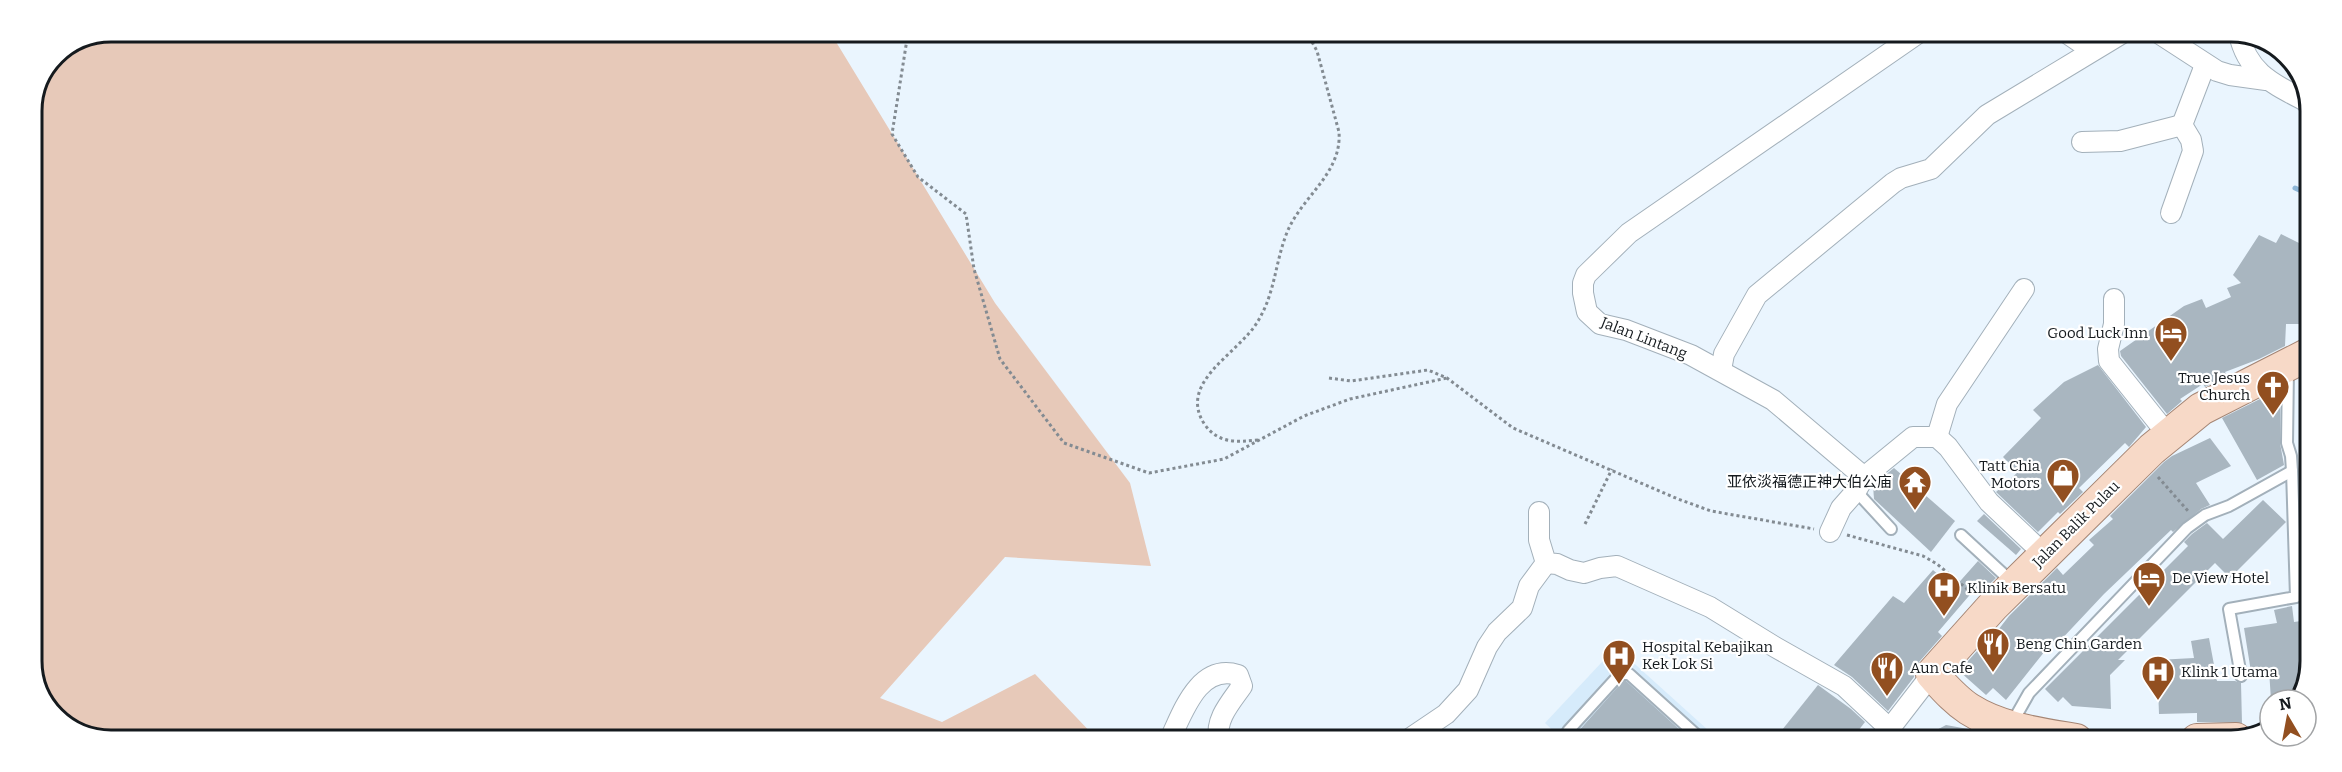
<svg xmlns="http://www.w3.org/2000/svg" width="2342" height="772" font-family="Bitter,'Noto Sans SC',serif">
	<rect width="100%" height="100%" fill="#eaf5fe"/>
	<polygon fill="#d6ebfb" points="1616,647 1719,740 1563,740 1545,723"/>
	<polygon fill="#e7c9b9" points="111,32 830,32 995,303 1130,483 1151,566 1005,557 880,698 942,722 1035,674 1097,739 90,738 48,710 32,667 32,110 55,54"/>
	<g fill="none" stroke-linecap="round" stroke-linejoin="round">
		<polyline stroke="#8eb7d7" stroke-width="5" points="2295,188 2310,195"/>
	</g>
	<g fill="#a9b6c0">
		<polygon points="2310,222 2309,324 2286,324 2285,346 2259,359 2225,372 2227,376 2205,387 2203,384 2180,399 2182,401 2167,414 2121,356 2120,351 2184,306 2202,299 2206,308 2231,297 2227,288 2241,283 2233,275 2259,235 2276,243 2281,234 2299,243"/>
		<polygon points="2098,365 2146,427 2129,447 2125,443 2079,488 2083,492 2060,514 2058,512 2038,532 1996,492 2018,472 2003,457 2041,418 2033,410 2064,382"/>
		<polygon points="2280,389 2280,443 2284,465 2257,480 2222,418"/>
		<polygon points="2210,438 2231,466 2196,483 2210,505 2201,509 2173,532 2171,530 2104,594 2057,644 2053,641 2006,700 1993,688 1986,695 1959,671 1986,641 1988,643 2009,616 2057,568 2063,575 2094,545 2089,540 2113,519 2110,516 2164,462 2172,456"/>
		<polygon points="1894,468 1955,521 1931,552 1874,499 1873,485"/>
		<polygon points="2263,500 2286,522 2230,578 2215,563 2118,660 2125,660 2110,675 2111,709 2072,706 2063,697 2058,702 2045,689 2188,546 2184,542 2192,534 2207,523 2223,539"/>
		<polygon points="1984,514 2021,549 2016,555 1977,521"/>
		<polygon points="1978,561 1996,578 1979,594 1974,590 1938,632 1942,636 1919,662 1915,669 1914,677 1888,711 1852,677 1834,665 1893,596 1904,603 1933,570 1954,588"/>
		<polygon points="2292,606 2294,622 2308,620 2308,682 2296,700 2271,700 2269,670 2251,672 2244,628 2277,623 2274,610"/>
		<polygon points="2209,638 2217,681 2235,681 2241,683 2242,723 2197,722 2197,713 2159,714 2157,660 2194,658 2191,641"/>
		<polygon points="1623,681 1626,681 1691,740 1576,740 1576,734"/>
		<polygon points="1818,685 1851,709 1865,722 1851,740 1774,740"/>
		<polygon points="1946,725 1968,729 1989,740 1918,740"/>
	</g>
	<g fill="none" stroke-linecap="round" stroke-linejoin="round">
		<defs>
			<g id="lane">
				<polyline points="1856,491 1891,529"/>
				<polyline points="1961,535 2013,583"/>
				<polyline points="2241,676 2229,609 2296,597 2292,471 2291,456 2287,443 2288,369"/>
				<polyline points="2012,723 2029,693 2187,528 2205,515 2229,506 2292,471"/>
				<polyline points="1569,740 1568,731 1620,674 1629,674 1702,740"/>
			</g>
			<g id="street">
				<polyline points="2068,34 2087,47 2095,48"/>
				<polyline points="2160,34 2217,71 2230,75 2266,80"/>
				<path d="M 2239,34 C 2248,75 2276,85 2309,103"/>
				<polyline points="2082,142 2120,141 2182,125"/>
				<polyline points="2171,213 2193,151 2191,140 2182,125 2205,65"/>
				<polyline points="2114,299 2114,324 2108,349 2109,361 2168,435"/>
				<polyline points="1721,370 1724,354 1757,295 1893,183 1901,178 1931,169 1987,115 2121,34"/>
				<polyline points="1937,437 1947,404 2024,289"/>
				<polyline points="1864,477 1773,400 1691,355 1626,330 1600,324 1587,312 1583,293 1583,283 1586,275 1629,233 1917,34"/>
				<polyline points="1539,512 1539,540 1546,563 1557,564 1570,570 1584,573 1600,568 1617,566 1710,607 1775,647 1844,686 1890,729"/>
				<polyline points="1830,532 1841,508 1856,491 1864,477 1913,437 1937,437 1948,447 1989,502 2045,555"/>
				<path d="M 1170,739 C 1183,712 1199,663 1238,675 L 1242,686 C 1231,702 1215,719 1219,739"/>
				<polyline points="1409,739 1446,714 1468,690 1487,647 1497,632 1522,608 1529,586 1546,563"/>
				<polyline points="1881,740 1932,674"/>
			</g>
			<g id="primary">
				<path d="M 2076,740 C 2040,734 2000,729 1969,709 C 1955,700 1944,687 1932,674 L 1993,606 L 2152,449 L 2201,409 L 2309,354"/>
				<polyline points="2197,740 2236,739"/>
			</g>
		</defs>
		<use href="#lane" stroke="#a3b0ba" stroke-width="14"/>
		<use href="#street" stroke="#a3b0ba" stroke-width="22"/>
		<use href="#primary" stroke="#a48574" stroke-width="34"/>
		<g stroke="#838b92" stroke-width="3" stroke-dasharray="3 3" stroke-linecap="butt">
			<polyline points="908,33 892,134 918,177 966,214 974,269 1000,359 1064,443 1149,473 1224,459 1304,416 1350,399 1447,378"/>
			<polyline points="1329,378 1351,381 1428,370 1447,378 1513,428 1678,499 1711,511 1814,529"/>
			<path d="M 1258,440 C 1237,442 1219,444 1205,425 C 1176,382 1239,354 1258,321 C 1275,293 1275,264 1286,235 C 1300,197 1342,175 1339,132 L 1317,51 L 1307,33"/>
			<polyline points="2158,477 2189,512"/>
			<polyline points="1585,524 1612,469"/>
			<polyline points="1847,535 1923,556 1937,564 1972,593"/>
		</g>
		<use href="#lane" stroke="#fff" stroke-width="10"/>
		<use href="#street" stroke="#fff" stroke-width="20"/>
		<use href="#primary" stroke="#f7d9c7" stroke-width="32"/>
	</g>
	<defs>
		<symbol id="hotel-pin" viewBox="-11 -11 22 30"><path d="M0 17L-7.5 6A9.5 9.5 0 1 1 7.5 6Z" fill="#924f20" stroke="#fff"/><path d="M-6-4.5h1.5V1H6V5H4.5V3h-9V5H-6ZM-4 0a1.8 1.8 0 1 1 3.6 0ZM.5 0V-2.5h3Q6-2.5 6 0Z" fill="#fff"/></symbol>
		<symbol id="church-pin" viewBox="-11 -11 22 30"><path d="M0 17L-7.5 6A9.5 9.5 0 1 1 7.5 6Z" fill="#924f20" stroke="#fff"/><path d="M-1.2-6h2.4v3.5h3.3v2.4h-3.3V6h-2.4V-.1h-3.3v-2.4h3.3Z" fill="#fff"/></symbol>
		<symbol id="shop-pin" viewBox="-11 -11 22 30"><path d="M0 17L-7.5 6A9.5 9.5 0 1 1 7.5 6Z" fill="#924f20" stroke="#fff"/><path d="M-5-2.5h2.3a2.7 3.5 0 0 1 5.4 0H5L5.5 6h-11ZM-1.5-2.5h3a1.5 2.3 0 0 0-3 0Z" fill="#fff"/></symbol>
		<symbol id="temple-pin" viewBox="-11 -11 22 30"><path d="M0 17L-7.5 6A9.5 9.5 0 1 1 7.5 6Z" fill="#924f20" stroke="#fff"/><path d="M0-6L5-2H3V0L6.5 2.5H4V6H1.5V3h-3V6H-4V2.5H-6.5L-3 0V-2H-5Z" fill="#fff"/></symbol>
		<symbol id="hospital-pin" viewBox="-11 -11 22 30"><path d="M0 17L-7.5 6A9.5 9.5 0 1 1 7.5 6Z" fill="#924f20" stroke="#fff"/><path d="M-5-5h3v3.5h4V-5h3V5h-3V1.5h-4V5h-3Z" fill="#fff"/></symbol>
		<symbol id="restaurant-pin" viewBox="-11 -11 22 30"><path d="M0 17L-7.5 6A9.5 9.5 0 1 1 7.5 6Z" fill="#924f20" stroke="#fff"/><path d="M-5-6h1v4h1v-4h1v4h1v-4h1v5L-1.5 .5V6h-2V.5L-5-1ZM5-6V6H3V1.5H1.5Q1.5-4 5-6Z" fill="#fff"/></symbol>
	</defs>
	<g fill-rule="evenodd">
		<use href="#hotel-pin" x="2152" y="314" width="38" height="52"/>
		<use href="#church-pin" x="2254" y="368" width="38" height="52"/>
		<use href="#shop-pin" x="2044" y="456" width="38" height="52"/>
		<use href="#temple-pin" x="1896" y="463" width="38" height="52"/>
		<use href="#hotel-pin" x="2130" y="559" width="38" height="52"/>
		<use href="#hospital-pin" x="1925" y="569" width="38" height="52"/>
		<use href="#restaurant-pin" x="1974" y="625" width="38" height="52"/>
		<use href="#hospital-pin" x="1600" y="637" width="38" height="52"/>
		<use href="#restaurant-pin" x="1868" y="649" width="38" height="52"/>
		<use href="#hospital-pin" x="2139" y="653" width="38" height="52"/>
	</g>
	<g text-anchor="middle" dominant-baseline="central" stroke-width="4.5" stroke-linejoin="round" paint-order="stroke">
		<g font-size="15" fill="#151a1e" stroke="#fff" text-anchor="start">
			<text x="2148" y="333" text-anchor="end">Good Luck Inn</text>
			<text x="2250" y="378" text-anchor="end">True Jesus<tspan x="2250" dy="17">Church</tspan></text>
			<text x="2040" y="466" text-anchor="end">Tatt Chia<tspan x="2040" dy="17">Motors</tspan></text>
			<text x="1892" y="482" text-anchor="end">亚依淡福德正神大伯公庙</text>
			<text x="2172" y="578">De View Hotel</text>
			<text x="1967" y="588">Klinik Bersatu</text>
			<text x="2016" y="644">Beng Chin Garden</text>
			<text x="1642" y="647">Hospital Kebajikan<tspan x="1642" dy="17">Kek Lok Si</tspan></text>
			<text x="1910" y="668">Aun Cafe</text>
			<text x="2181" y="672">Klink 1 Utama</text>
		</g>
		<g font-size="15" fill="#151a1e" stroke="#fff">
			<text transform="translate(1644 338) rotate(21)">Jalan Lintang</text>
			<text transform="translate(2076 524) rotate(-45)">Jalan Balik Pulau</text>
		</g>
	</g>
	<path d="M0 0H2342V772H0ZM111 42H2231A69 69 0 0 1 2300 111V661A69 69 0 0 1 2231 730H111A69 69 0 0 1 42 661V111A69 69 0 0 1 111 42Z" fill="#fff" fill-rule="evenodd"/>
	<path fill="none" stroke="#151a1e" stroke-width="3" d="M111 42H2231A69 69 0 0 1 2300 111V661A69 69 0 0 1 2231 730H111A69 69 0 0 1 42 661V111A69 69 0 0 1 111 42Z"/>
	<g transform="translate(2288 718) rotate(350)"><circle r="28" fill="#ffffff" stroke="#a1a3a5" stroke-width="1.5"/>
	<path d="M0-4.5L10 22L0 15L-10 22Z" fill="#924f20"/>
	<text y="-9" font-size="16" font-weight="bold" text-anchor="middle" fill="#151a1e">N</text>
	</g>
</svg>
